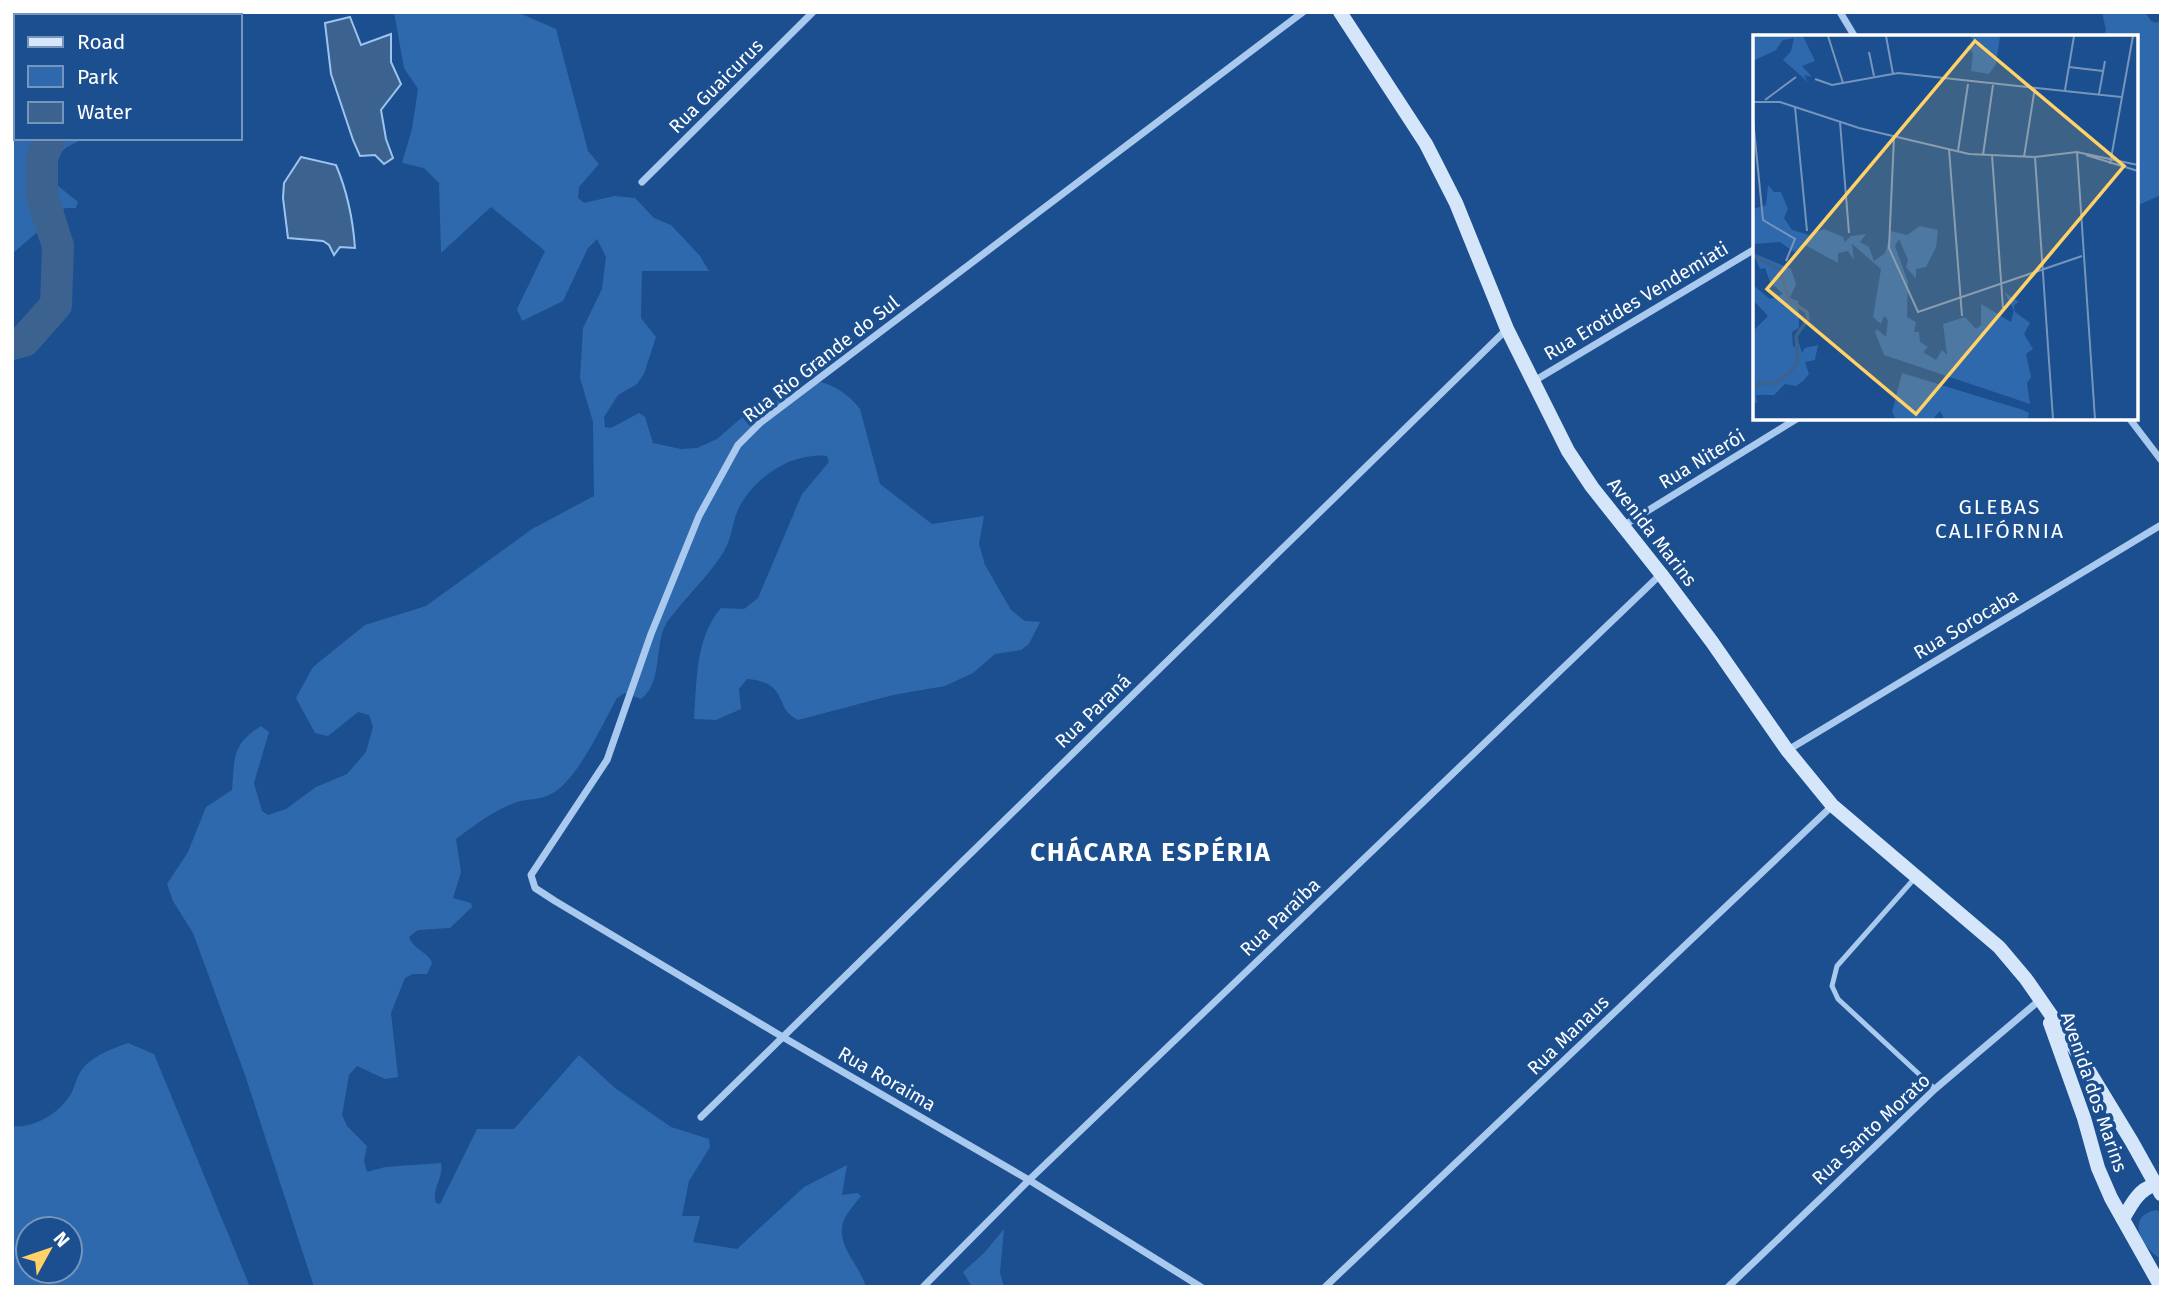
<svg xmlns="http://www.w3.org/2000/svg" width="2173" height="1299" font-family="'Fira Sans',sans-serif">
	<rect width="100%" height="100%" fill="#1b4f8f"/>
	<g fill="#2e69ad" fill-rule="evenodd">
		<polygon points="49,12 199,12 201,16 48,16"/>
		<path d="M 394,12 L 517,12 L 556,29 L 588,151 L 599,164 L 579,187 L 578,198 L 584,203 L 614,196 L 635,198 L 654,218 L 671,225 L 700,256 L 709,271 L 642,271 L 641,318 L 656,337 L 644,374 L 637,384 L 618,395 L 604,417 L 605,427 L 611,428 L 639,413 L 645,417 L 653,443 L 681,449 L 697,448 L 717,439 L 747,413 L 821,382 C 836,386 850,396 860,409 L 880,484 L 932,524 L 984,516 L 979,544 L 985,565 L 1011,610 L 1025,621 L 1040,622 L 1029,644 L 1021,650 L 995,654 L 973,673 L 945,686 L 893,695 L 798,720 C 772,707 791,683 747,679 L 739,689 L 741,709 L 716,720 L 694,719 C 697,681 695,638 721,608 L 744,609 L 758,598 L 802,494 L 829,462 L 827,456 C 791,452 751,479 737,512 C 732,525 731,541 723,553 C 711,572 694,589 679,607 C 675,613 669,618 666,624 C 654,645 663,683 641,699 L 625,693 L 617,698 C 603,723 576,784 549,795 C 539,800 527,799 517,802 C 494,810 476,824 456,839 L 461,872 L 453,898 L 471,903 L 472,907 L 450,928 L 418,930 L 409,937 C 413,950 428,951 432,963 L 427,974 L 413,974 L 405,978 L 391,1013 L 398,1077 L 385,1079 L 357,1066 L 349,1075 L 342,1115 L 347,1126 L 367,1146 L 364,1161 L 367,1172 L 385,1167 L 441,1163 C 444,1178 431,1189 436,1203 L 440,1204 L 477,1129 L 514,1129 L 579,1055 L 615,1088 L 671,1127 L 709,1139 L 710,1147 L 689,1181 L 682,1216 L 700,1216 L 693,1242 L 737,1249 L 804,1187 L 847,1165 L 842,1195 L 857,1193 L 861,1196 C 855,1204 848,1211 844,1220 C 834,1244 860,1265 866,1287 L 314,1287 L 245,1075 L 215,993 L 193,933 L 173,901 L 167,884 L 188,852 L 206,807 L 232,790 C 235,758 231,745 261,726 L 269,732 L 254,783 L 262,811 L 268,815 L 286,809 L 316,787 L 347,774 L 366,752 L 373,727 L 369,715 L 358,712 L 328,736 L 315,733 L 296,698 L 313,667 L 365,625 L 426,606 L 532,529 L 594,496 L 593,422 L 580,378 L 583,328 L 602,289 L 606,257 L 597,239 L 588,248 L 563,301 L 522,321 L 517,309 L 545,251 L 491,207 L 441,253 L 439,183 L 424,168 L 402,163 L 412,129 L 418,89 L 404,68 Z"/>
		<polygon points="2102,12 2145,12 2151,21 2156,23 2161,20 2161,195 2136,206 2136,37 2103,37 2106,30"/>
		<polygon points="12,79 16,81 16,138 85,138 67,147 52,160 52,181 78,202 76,208 65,208 12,254"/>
		<path d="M 128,1043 L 154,1054 L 250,1287 L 12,1287 L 12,1126 C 35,1129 61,1112 72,1092 C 75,1085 77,1077 81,1071 C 91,1056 112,1049 128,1043 ZM 70,1229 L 70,1271 L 28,1271 L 28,1229 Z"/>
		<path d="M 2156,1210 L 2161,1212 L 2161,1259 C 2142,1248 2124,1217 2156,1210 Z"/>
		<polygon points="1004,1229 1000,1273 1004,1287 972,1287 963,1272 985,1252"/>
	</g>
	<g fill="#3c6290" stroke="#9cc4f0" stroke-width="2">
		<polygon points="350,17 361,45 391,34 391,62 401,84 381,110 386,139 393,158 384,164 375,155 360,156 353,140 331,74 325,23"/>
		<path d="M 301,157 L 336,165 C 347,191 353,220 355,248 L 340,247 L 334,255 L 329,245 L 323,241 L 288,238 L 283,198 L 284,183 Z"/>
	</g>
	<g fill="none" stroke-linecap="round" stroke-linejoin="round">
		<g stroke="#3c6290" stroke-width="32">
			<polyline points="147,16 148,12"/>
			<polyline points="12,344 24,341 56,305 58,246 42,196 42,158 50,138"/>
		</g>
		<polyline stroke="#a9c9ee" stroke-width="5" points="1914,879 1837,966 1832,986 1838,999 1935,1089"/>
		<g stroke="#a9c9ee" stroke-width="7">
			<polyline points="1840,12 1855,37"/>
			<polyline points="642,182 813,12"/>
			<polyline points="1534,381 1755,249"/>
			<polyline points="2129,418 2161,460"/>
			<polyline points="1623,526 1798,418"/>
			<polyline points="1788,750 2161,525"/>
			<polyline points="701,1117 1507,329"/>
			<polyline points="923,1287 1029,1180 1661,574"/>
			<polyline points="1201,1287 1029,1180 781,1036 555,901 535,888 531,875 607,760 651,634 699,516 738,445 760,423 1303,12"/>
			<polyline points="1325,1287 1832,806"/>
			<polyline points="1728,1287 1935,1089 2041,999"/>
		</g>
		<g stroke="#d6e6fa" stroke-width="14">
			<polyline points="1340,12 1426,144 1456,203 1507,329 1568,451 1592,487 1661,574 1712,642 1787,750 1832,805 1999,947 2026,979 2081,1058 2132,1142 2161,1194"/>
			<polyline points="2050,1023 2084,1118 2098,1168 2111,1198 2161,1287"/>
			<path d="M 2123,1219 C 2131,1205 2138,1190 2154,1185"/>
		</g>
	</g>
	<g text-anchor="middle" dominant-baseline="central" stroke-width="7" stroke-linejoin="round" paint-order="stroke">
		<g font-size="19" fill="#fff" stroke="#1b4f8f">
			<text transform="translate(716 86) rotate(-45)">Rua Guaicurus</text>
			<text transform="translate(1636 301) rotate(-31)">Rua Erotides Vendemiati</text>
			<text transform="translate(821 359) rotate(-38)">Rua Rio Grande do Sul</text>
			<text transform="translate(1702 459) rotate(-31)">Rua Niterói</text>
			<text transform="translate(1652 532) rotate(52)">Avenida Marins</text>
			<text transform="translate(1966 624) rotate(-31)">Rua Sorocaba</text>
			<text transform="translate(1093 711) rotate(-44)">Rua Paraná</text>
			<text transform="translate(1280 917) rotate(-44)">Rua Paraíba</text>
			<text transform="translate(1568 1035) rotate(-44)">Rua Manaus</text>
			<text transform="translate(887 1079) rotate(30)">Rua Roraima</text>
			<text transform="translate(2094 1092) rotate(71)">Avenida dos Marins</text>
			<text transform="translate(1871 1129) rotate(-43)">Rua Santo Morato</text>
		</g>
		<g font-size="21" letter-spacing="2" fill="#fff" stroke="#1b4f8f">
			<text x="2000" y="507">GLEBAS<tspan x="2000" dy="24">CALIFÓRNIA</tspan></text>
		</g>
		<g font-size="26" font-weight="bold" letter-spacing="2" fill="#fff" stroke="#1b4f8f">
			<text x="1151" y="852">CHÁCARA ESPÉRIA</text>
		</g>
	</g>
	<g transform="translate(1753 35)">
		<rect width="385" height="385" fill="#1b4f8f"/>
		<path d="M 50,1 L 62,26 L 49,31 L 59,42 L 51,40 L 55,47 L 30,25 L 38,16 L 41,3 L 30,5 L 23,15 L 0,26 L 0,2 ZM 217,1 L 247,1 L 243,29 L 236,39 L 218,36 L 220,18 L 213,11 L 224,10 ZM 15,150 L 21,157 L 28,157 L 35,174 L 31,183 L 39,195 L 56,200 L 71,194 L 90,202 L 92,207 L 98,201 L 113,199 L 107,207 L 116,212 L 121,226 L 132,218 L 138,196 L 154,200 L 167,191 L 185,195 L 183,212 L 173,232 L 163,234 L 163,244 L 153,232 L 155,225 L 146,204 L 142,211 L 155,247 L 154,282 L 163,287 L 161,297 L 166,297 L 167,307 L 175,312 L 170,317 L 183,325 L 189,315 L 194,320 L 190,289 L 212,282 L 223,294 L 228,290 L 228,269 L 258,287 L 261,275 L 251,257 L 266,267 L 261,270 L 262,277 L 277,288 L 271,299 L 280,314 L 273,319 L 278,342 L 274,348 L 277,369 L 131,320 L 122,297 L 124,294 L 133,302 L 135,285 L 131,281 L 128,289 L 120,282 L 128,234 L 99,209 L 101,225 L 95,216 L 85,218 L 85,228 L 52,210 L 41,217 L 27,207 L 0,209 L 0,174 L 13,170 ZM 0,218 L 38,234 L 43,249 L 37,263 L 45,266 L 46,293 L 39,297 L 40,311 L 43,313 L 44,302 L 49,318 L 52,313 L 65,310 L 62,325 L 52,327 L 56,339 L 50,346 L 43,351 L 32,349 L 21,360 L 3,360 L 4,368 L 0,368 L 0,296 L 15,281 L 0,265 L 0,250 L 17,264 L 30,259 L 17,247 L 12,233 L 7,234 ZM 149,338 L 270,375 L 276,378 L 275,384 L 191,384 L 187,376 L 180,384 L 143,384 L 139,377 Z" fill="#2e69ad"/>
		<path fill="none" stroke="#3c6290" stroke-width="3.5" d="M 0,220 L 27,235 L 36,265 L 54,277 L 55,284 L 43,301 L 45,327 L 36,338 L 22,348 L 7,348 L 0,353"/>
		<path fill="none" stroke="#7695bc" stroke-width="2" d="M 75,1 L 90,48M 133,1 L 140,39M 116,17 L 121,41M 316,32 L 350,36M 62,44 L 79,50 L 145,38 L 368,62M 312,55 L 321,1M 346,59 L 352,26M 12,65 L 43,42M 0,67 L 27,67 L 106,93 L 216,119 L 282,122 L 324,117 L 385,130M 42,72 L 54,196M 0,84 L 10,185 L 42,204 L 33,226M 87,87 L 96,198M 141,102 L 136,213 L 165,277 L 329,221M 196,114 L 209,281M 205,116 L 215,49M 324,117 L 342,384M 230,120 L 240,50M 239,120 L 250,273M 333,120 L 385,136M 271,122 L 282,52M 282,122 L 300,384M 357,129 L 380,1"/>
		<path fill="#ffd166" fill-opacity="0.15" stroke="#ffd166" stroke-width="3.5" d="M 222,6 L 371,131 L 163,379 L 14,254 Z"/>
		<rect width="385" height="385" fill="none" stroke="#fff" stroke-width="3.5"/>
	</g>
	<rect width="2173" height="1299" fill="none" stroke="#ffffff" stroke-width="28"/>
	<rect x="14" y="14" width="228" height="126" fill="#1b4f8f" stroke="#7695bc" stroke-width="2"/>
	<rect x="28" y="37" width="35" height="10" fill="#d6e6fa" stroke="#7695bc" stroke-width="2"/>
	<text x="77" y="49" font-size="21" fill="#ffffff">Road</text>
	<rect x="28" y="66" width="35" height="21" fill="#2e69ad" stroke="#7695bc" stroke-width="2"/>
	<text x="77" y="84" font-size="21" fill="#ffffff">Park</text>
	<rect x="28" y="102" width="35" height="21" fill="#3c6290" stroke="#7695bc" stroke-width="2"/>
	<text x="77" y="119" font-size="21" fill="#ffffff">Water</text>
	<g transform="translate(49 1250) rotate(50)"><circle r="33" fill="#1b4f8f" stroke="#7695bc" stroke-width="2"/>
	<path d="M0-5L12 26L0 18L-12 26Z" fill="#ffd166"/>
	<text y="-10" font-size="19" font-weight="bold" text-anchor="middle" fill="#ffffff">N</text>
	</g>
</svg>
